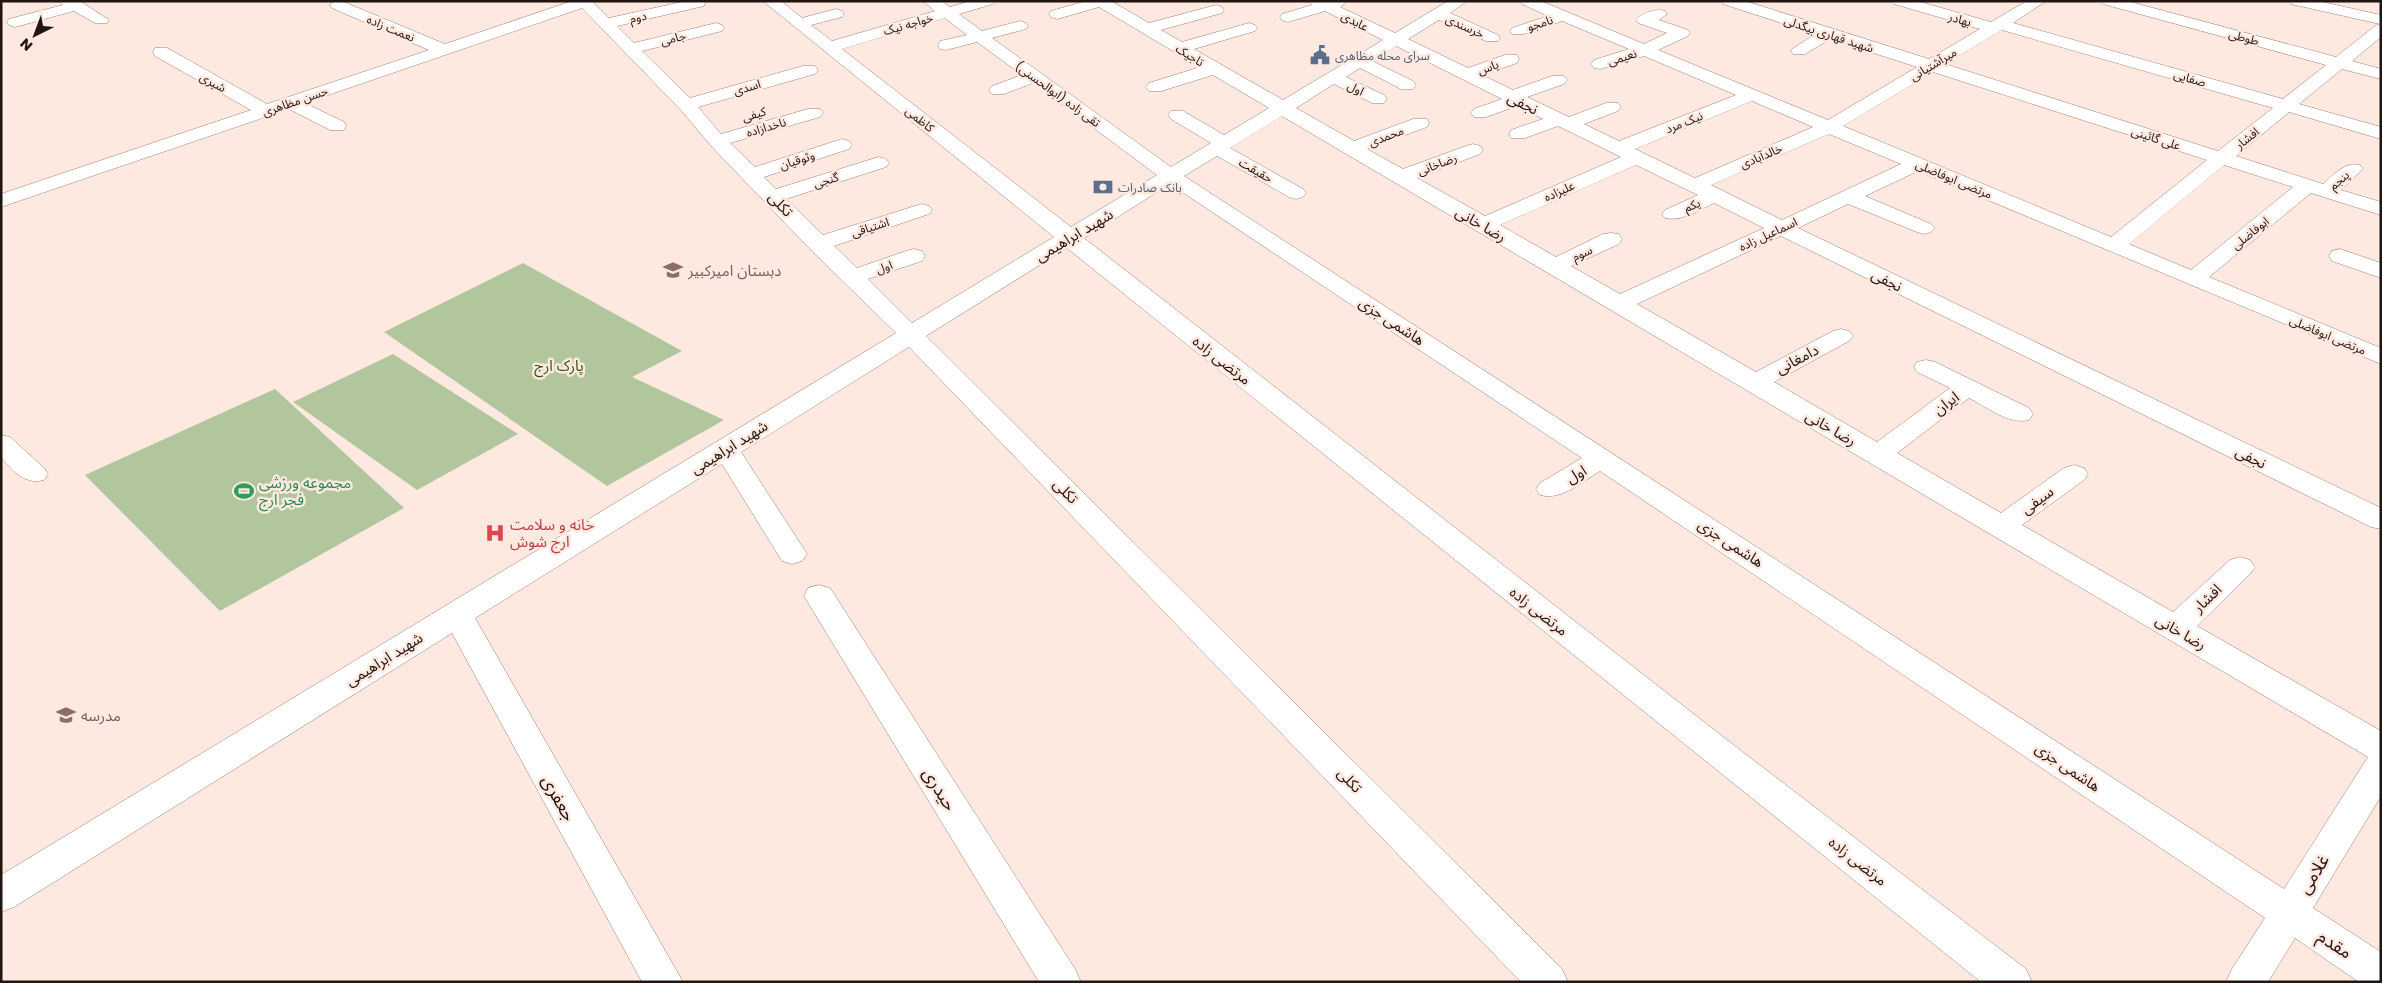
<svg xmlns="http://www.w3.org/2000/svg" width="2382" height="983" font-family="Poppins,'Noto Sans Arabic',sans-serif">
	<rect width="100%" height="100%" fill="#fee9e1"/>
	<g fill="#b1c69d">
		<polygon points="523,263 682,351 632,377 724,420 607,486 384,332"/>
		<polygon points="393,354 518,434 417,490 293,402"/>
		<polygon points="275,389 404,508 220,611 85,475"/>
	</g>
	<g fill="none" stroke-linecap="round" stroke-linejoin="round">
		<defs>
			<g id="minor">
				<polygon points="60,1 80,1 109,20 107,23 95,23 74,11 15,27 9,25 7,22 9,19 63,5"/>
				<path d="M 334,1 L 344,2 L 445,44 L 572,1 L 596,1 L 594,3 L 609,18 L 686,1 L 706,1 L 704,6 L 617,26 L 634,43 L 716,23 L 722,25 L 724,28 L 722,31 L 642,51 L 690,98 L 803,66 L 815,66 L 818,70 L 815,74 L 698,107 L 721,134 L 808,109 L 820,109 L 823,113 L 820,117 L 730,143 L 755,167 L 842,139 L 849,141 L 852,145 L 849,149 L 764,177 L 776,189 L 872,159 L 879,157 L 886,159 L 889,163 L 886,167 L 786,199 L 823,235 L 915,206 L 922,204 L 929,206 L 932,210 L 929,214 L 834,246 L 857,268 L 906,251 L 914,249 L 922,251 L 925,256 L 922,261 L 868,279 L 912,323 L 1054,237 L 763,1 L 781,1 L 802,18 L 836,9 L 842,11 L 844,14 L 842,17 L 811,25 L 832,41 L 935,11 L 923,1 L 941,1 L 950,7 L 970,1 L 996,1 L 993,4 L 959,14 L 982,31 L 1020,21 L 1026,23 L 1028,26 L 1026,29 L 992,38 L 1171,167 L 1211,143 L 1171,119 L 1168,115 L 1171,111 L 1183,111 L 1224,135 L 1269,108 L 1213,75 L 1161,91 L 1149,91 L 1146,87 L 1149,83 L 1200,67 L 1099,7 L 1057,19 L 1051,17 L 1049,14 L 1051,11 L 1086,1 L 1111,1 L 1149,23 L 1216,5 L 1222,7 L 1224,10 L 1222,13 L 1161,30 L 1182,42 L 1249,23 L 1255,25 L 1257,28 L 1255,31 L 1194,49 L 1283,100 L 1383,40 L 1325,11 L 1288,22 L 1282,20 L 1280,17 L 1282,14 L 1312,5 L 1308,1 L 1344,1 L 1345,3 L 1340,7 L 1395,33 L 1448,1 L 1467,1 L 1450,13 L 1498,35 L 1500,38 L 1498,41 L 1486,41 L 1439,20 L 1408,39 L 1468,68 L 1505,55 L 1517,55 L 1519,59 L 1517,63 L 1482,75 L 1513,90 L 1552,76 L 1564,76 L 1567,80 L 1564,84 L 1527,97 L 1569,117 L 1606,103 L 1618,103 L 1621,107 L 1618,111 L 1584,124 L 1619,141 L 1736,95 L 1644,56 L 1600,69 L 1594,68 L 1591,64 L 1594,60 L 1629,49 L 1562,21 L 1524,34 L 1512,34 L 1510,31 L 1512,28 L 1548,16 L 1522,4 L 1519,1 L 1541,1 L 1644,44 L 1667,33 L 1638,23 L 1636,20 C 1642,13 1656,8 1665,11 L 1667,14 L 1659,20 L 1688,30 L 1690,33 L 1688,36 L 1658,50 L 1828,120 L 1917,67 L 1830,39 L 1805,54 L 1793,54 L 1791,50 L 1815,34 L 1723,4 L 1720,1 L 1745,1 L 1929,59 L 1980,29 L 1894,4 L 1891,1 L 1917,1 L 1991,22 L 2027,1 L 2046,1 L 2013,23 L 2283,99 L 2326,65 L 2103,4 L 2100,1 L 2127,1 L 2336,57 L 2375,26 L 2380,24 L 2291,4 L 2288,1 L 2318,1 L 2381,15 L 2381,37 L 2352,61 L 2381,69 L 2381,79 L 2342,69 L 2299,104 L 2381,127 L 2381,139 L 2289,112 L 2236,156 L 2323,184 C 2334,175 2345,161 2360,165 L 2363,169 L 2341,190 L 2381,202 L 2381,215 L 2311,193 L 2209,277 L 2381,348 L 2381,364 L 1918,171 L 1865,196 L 1931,224 L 1935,228 L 1931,232 L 1924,234 L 1917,232 L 1848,204 L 1798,228 L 2381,508 L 2381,529 L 2371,527 L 1781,236 L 1637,304 L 1756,372 L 1833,331 L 1841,329 L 1849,331 L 1853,336 L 1849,341 L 1774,382 L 1877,442 L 1950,388 L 1917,372 L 1914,367 L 1917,362 L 1926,360 L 1935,362 L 2029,408 L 2033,414 L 2029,420 C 2009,425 1987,407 1969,398 L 1897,453 L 2001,513 L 2064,468 L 2074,465 L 2084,468 L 2088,474 L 2084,480 L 2022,525 L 2173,612 L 2230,560 L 2240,557 L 2250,560 L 2255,567 L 2250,574 L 2197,626 L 2381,731 L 2381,796 L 2313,908 L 2381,952 L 2381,982 L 2359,982 L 2295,938 L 2268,982 L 2226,982 L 2232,969 L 2265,918 L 1600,471 C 1583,481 1562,501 1540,495 L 1536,489 L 1540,483 L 1582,458 L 1170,184 L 1084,238 L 1727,740 L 2026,969 L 2032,982 L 1981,982 L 1067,248 L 926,336 L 1562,969 L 1568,982 L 1521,982 L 909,347 L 741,452 L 807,554 L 802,561 L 792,564 L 782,561 L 722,464 L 475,618 L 683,982 L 642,982 L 452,633 L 14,907 L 1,912 L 1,875 L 896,333 L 810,249 L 713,148 L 680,109 L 582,8 L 305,103 L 344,122 L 346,126 L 344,130 L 330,130 L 289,109 L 1,207 L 1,194 L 251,110 L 155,56 L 153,52 L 155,48 L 167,48 L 267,104 L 429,50 L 332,8 L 330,5 ZM 945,18 L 967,35 L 940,41 L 938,45 L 940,49 L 946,50 L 977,42 L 1022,75 L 992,86 L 989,90 L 992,94 L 1004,94 L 1033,83 L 1157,175 L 1071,227 L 842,49 ZM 2002,30 L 2273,108 L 2218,151 L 1945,64 ZM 1396,46 L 1502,99 L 1474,109 L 1471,113 L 1474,117 L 1486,117 L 1517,106 L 1543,119 L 1511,130 L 1509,134 L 1511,138 L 1525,138 L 1558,126 L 1621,157 L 1485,216 L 1417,178 L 1480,154 L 1483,150 L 1480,146 L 1473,144 L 1466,146 L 1403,169 L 1367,149 L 1427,127 L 1429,123 L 1427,119 L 1413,119 L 1354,141 L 1296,108 L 1334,84 L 1372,103 L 1384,103 L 1387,99 L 1384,95 L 1346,77 L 1360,68 L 1401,89 L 1413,89 L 1416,85 L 1413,81 L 1372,61 ZM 1933,72 L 2207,160 L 2111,237 L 1843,126 ZM 1752,101 L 1813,127 L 1695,178 L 1635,149 ZM 1282,116 L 2368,757 L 2284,889 L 1184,176 L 1217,156 L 1289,197 L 1296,199 L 1303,197 L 1306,193 L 1303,189 L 1230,148 ZM 1829,134 L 1901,164 L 1782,220 L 1711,185 ZM 1636,165 L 1698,195 L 1665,210 L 1662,214 L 1665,218 C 1681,222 1699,210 1714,203 L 1764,228 L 1620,294 L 1571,266 L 1619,244 L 1622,239 L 1619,234 L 1611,233 L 1603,234 L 1556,257 L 1500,225 ZM 2224,165 L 2293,187 L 2191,270 L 2129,244 Z"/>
				<polygon points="2340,249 2381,263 2381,278 2332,261 2329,256 2332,251"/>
				<path d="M 1,435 L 10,437 L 44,468 L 48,474 L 44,480 C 24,485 14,471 1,458 Z"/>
				<polygon points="819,585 830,588 1075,969 1081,982 1039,982 804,596 808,588"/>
			</g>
		</defs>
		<use href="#minor" stroke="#9e7f74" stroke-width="1"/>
		<use href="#minor" fill="#fff" fill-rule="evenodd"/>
	</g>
	<defs>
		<symbol id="civic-bare" viewBox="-9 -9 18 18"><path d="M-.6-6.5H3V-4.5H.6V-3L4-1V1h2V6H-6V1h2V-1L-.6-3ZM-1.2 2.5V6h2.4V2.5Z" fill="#5c6f8a" stroke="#fee9e1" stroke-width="2.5" paint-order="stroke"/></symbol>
		<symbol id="bank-bare" viewBox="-9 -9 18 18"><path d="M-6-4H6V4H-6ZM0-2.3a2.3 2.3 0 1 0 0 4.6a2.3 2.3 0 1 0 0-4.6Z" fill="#5c6f8a" stroke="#fee9e1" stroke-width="2.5" paint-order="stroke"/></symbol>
		<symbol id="school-bare" viewBox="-9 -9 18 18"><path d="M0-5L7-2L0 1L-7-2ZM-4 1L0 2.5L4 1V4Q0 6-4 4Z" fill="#8d6e63" stroke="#fee9e1" stroke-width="2.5" paint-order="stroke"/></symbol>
		<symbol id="stadium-bare" viewBox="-9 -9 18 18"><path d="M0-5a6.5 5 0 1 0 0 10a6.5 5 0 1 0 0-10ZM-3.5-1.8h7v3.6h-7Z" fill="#2e9e5b" stroke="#fee9e1" stroke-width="2.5" paint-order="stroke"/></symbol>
		<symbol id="hospital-bare" viewBox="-9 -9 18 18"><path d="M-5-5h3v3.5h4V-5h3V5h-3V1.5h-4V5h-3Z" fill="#e0444e" stroke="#fee9e1" stroke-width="2.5" paint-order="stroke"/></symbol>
	</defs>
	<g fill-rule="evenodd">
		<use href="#civic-bare" x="1306" y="41" width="28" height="28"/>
		<use href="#bank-bare" x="1089" y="173" width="28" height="28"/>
		<use href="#school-bare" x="659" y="256" width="28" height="28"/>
		<use href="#stadium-bare" x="230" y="477" width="28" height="28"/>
		<use href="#hospital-bare" x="481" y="519" width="28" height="28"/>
		<use href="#school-bare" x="52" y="701" width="28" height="28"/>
	</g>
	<g text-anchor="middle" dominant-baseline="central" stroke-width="5" stroke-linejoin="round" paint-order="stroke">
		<g font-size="12" fill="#211511" stroke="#fee9e1">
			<text transform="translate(638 17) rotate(-13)">دوم</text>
			<text transform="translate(1960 19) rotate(16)">بهادر</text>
			<text transform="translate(1355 21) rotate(27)">عابدی</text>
			<text transform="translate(1540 23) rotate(-18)">نامجو</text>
			<text transform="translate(908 24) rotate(-16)">خواجه نیک</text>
			<text transform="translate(1465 26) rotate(24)">خرسندی</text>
			<text transform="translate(391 28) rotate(23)">نعمت زاده</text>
			<text transform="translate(1829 34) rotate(18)">شهید قهاری بیگدلی</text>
			<text transform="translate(2244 37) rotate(15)">طوطی</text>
			<text transform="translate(673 38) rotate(-14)">جامی</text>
			<text transform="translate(1190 55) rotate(32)">تاجیک</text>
			<text transform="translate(1622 57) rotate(-18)">نعیمی</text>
			<text transform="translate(1933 64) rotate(-31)">میرآشتیانی</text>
			<text transform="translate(1488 67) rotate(-20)">یاس</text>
			<text transform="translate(2190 78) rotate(16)">صفایی</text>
			<text transform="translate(213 82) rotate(29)">شیری</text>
			<text transform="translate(747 87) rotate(-16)">اسدی</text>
			<text transform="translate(1356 88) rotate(27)">اول</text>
			<text transform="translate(1058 94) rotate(36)">تقی زاده (ابوالحسنی)</text>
			<text transform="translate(295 101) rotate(-19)">حسن مظاهری</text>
			<text transform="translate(754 114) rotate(-16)">کیفی</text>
			<text transform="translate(920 119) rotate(39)">کاظمی</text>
			<text transform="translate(1684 122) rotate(-22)">نیک مرد</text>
			<text transform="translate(766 127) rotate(-16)">ناخدازاده</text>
			<text transform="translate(1386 136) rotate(-21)">محمدی</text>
			<text transform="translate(2156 138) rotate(18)">علی گائینی</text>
			<text transform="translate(2247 138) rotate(-39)">افشار</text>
			<text transform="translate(1761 156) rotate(-23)">خالدآبادی</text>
			<text transform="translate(797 160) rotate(-18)">وثوقیان</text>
			<text transform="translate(1437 164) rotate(-21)">رضاخانی</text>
			<text transform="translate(1256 170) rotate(30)">حقیقت</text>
			<text transform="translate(1954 179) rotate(23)">مرتضی ابوفاضلی</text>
			<text transform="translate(826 180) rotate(-17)">گنجی</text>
			<text transform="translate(2339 180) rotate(-41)">پنجم</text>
			<text transform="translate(1559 191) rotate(-24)">علیزاده</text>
			<text transform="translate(1692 205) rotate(-23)">یکم</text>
			<text transform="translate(870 227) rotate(-18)">اشتیاقی</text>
			<text transform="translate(2250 233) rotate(-39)">ابوفاضلی</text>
			<text transform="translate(1768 234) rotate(-25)">اسماعیل زاده</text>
			<text transform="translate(1582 253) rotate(-25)">سوم</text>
			<text transform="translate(884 267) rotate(-20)">اول</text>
			<text transform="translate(2328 335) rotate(23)">مرتضی ابوفاضلی</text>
		</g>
		<g font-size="12" fill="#4e5e75" stroke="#fee9e1" text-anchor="start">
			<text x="1335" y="55">سرای محله مظاهری</text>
			<text x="1118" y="187">بانک صادرات</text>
		</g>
		<g font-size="15" fill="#211511" stroke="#fee9e1">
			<text transform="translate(1523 103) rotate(26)">نجفی</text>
			<text transform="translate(781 204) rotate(46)">تکلی</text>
			<text transform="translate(1481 224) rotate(30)">رضا خانی</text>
			<text transform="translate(1074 235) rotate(-31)">شهید ابراهیمی</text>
			<text transform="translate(1887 280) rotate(26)">نجفی</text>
			<text transform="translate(1392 321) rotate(33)">هاشمی جزی</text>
			<text transform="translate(1797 359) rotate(-28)">دامغانی</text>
			<text transform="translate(1222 360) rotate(38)">مرتضی زاده</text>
			<text transform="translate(1946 403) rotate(-37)">ایران</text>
			<text transform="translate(1831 428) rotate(30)">رضا خانی</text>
			<text transform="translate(729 447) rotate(-32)">شهید ابراهیمی</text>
			<text transform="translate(2251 457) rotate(26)">نجفی</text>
			<text transform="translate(1576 474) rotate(-31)">اول</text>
			<text transform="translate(1066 491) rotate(45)">تکلی</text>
			<text transform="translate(2037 500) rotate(-36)">سیفی</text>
			<text transform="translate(1731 543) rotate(33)">هاشمی جزی</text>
			<text transform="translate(2207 598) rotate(-44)">افشار</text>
			<text transform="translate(1539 611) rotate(38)">مرتضی زاده</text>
			<text transform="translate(2181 632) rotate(30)">رضا خانی</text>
			<text transform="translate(384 659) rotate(-32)">شهید ابراهیمی</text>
			<text transform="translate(2068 767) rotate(34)">هاشمی جزی</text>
			<text transform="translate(1350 780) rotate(46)">تکلی</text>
			<text transform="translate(1858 861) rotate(38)">مرتضی زاده</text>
		</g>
		<g font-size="15" fill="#785e54" stroke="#fee9e1" text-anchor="start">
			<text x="688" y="270">دبستان امیرکبیر</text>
			<text x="81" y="715">مدرسه</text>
		</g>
		<g font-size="15" fill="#375017" stroke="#fee9e1">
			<text x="559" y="365">پارک ارج</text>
		</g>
		<g font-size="15" fill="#27864d" stroke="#fee9e1" text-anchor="start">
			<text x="259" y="482">مجموعه ورزشی<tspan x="259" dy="17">فجر ارج</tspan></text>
		</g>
		<g font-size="15" fill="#be3a42" stroke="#fee9e1" text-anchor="start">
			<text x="510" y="524">خانه و سلامت<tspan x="510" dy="17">ارج شوش</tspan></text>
		</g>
		<g font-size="18" fill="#211511" stroke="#fee9e1">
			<text transform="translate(940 789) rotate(58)">حیدری</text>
			<text transform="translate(559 798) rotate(61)">جعفری</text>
			<text transform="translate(2313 874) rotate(-58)">غلامی</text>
			<text transform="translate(2335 944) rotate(33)">مقدم</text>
		</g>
	</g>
	<rect width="2382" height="983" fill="none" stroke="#211511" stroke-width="5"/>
	<g transform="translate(35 35) rotate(222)" stroke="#fee9e1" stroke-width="4" paint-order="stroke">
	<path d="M0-4L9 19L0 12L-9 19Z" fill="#211511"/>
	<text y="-8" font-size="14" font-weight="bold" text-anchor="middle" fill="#211511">N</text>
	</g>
</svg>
